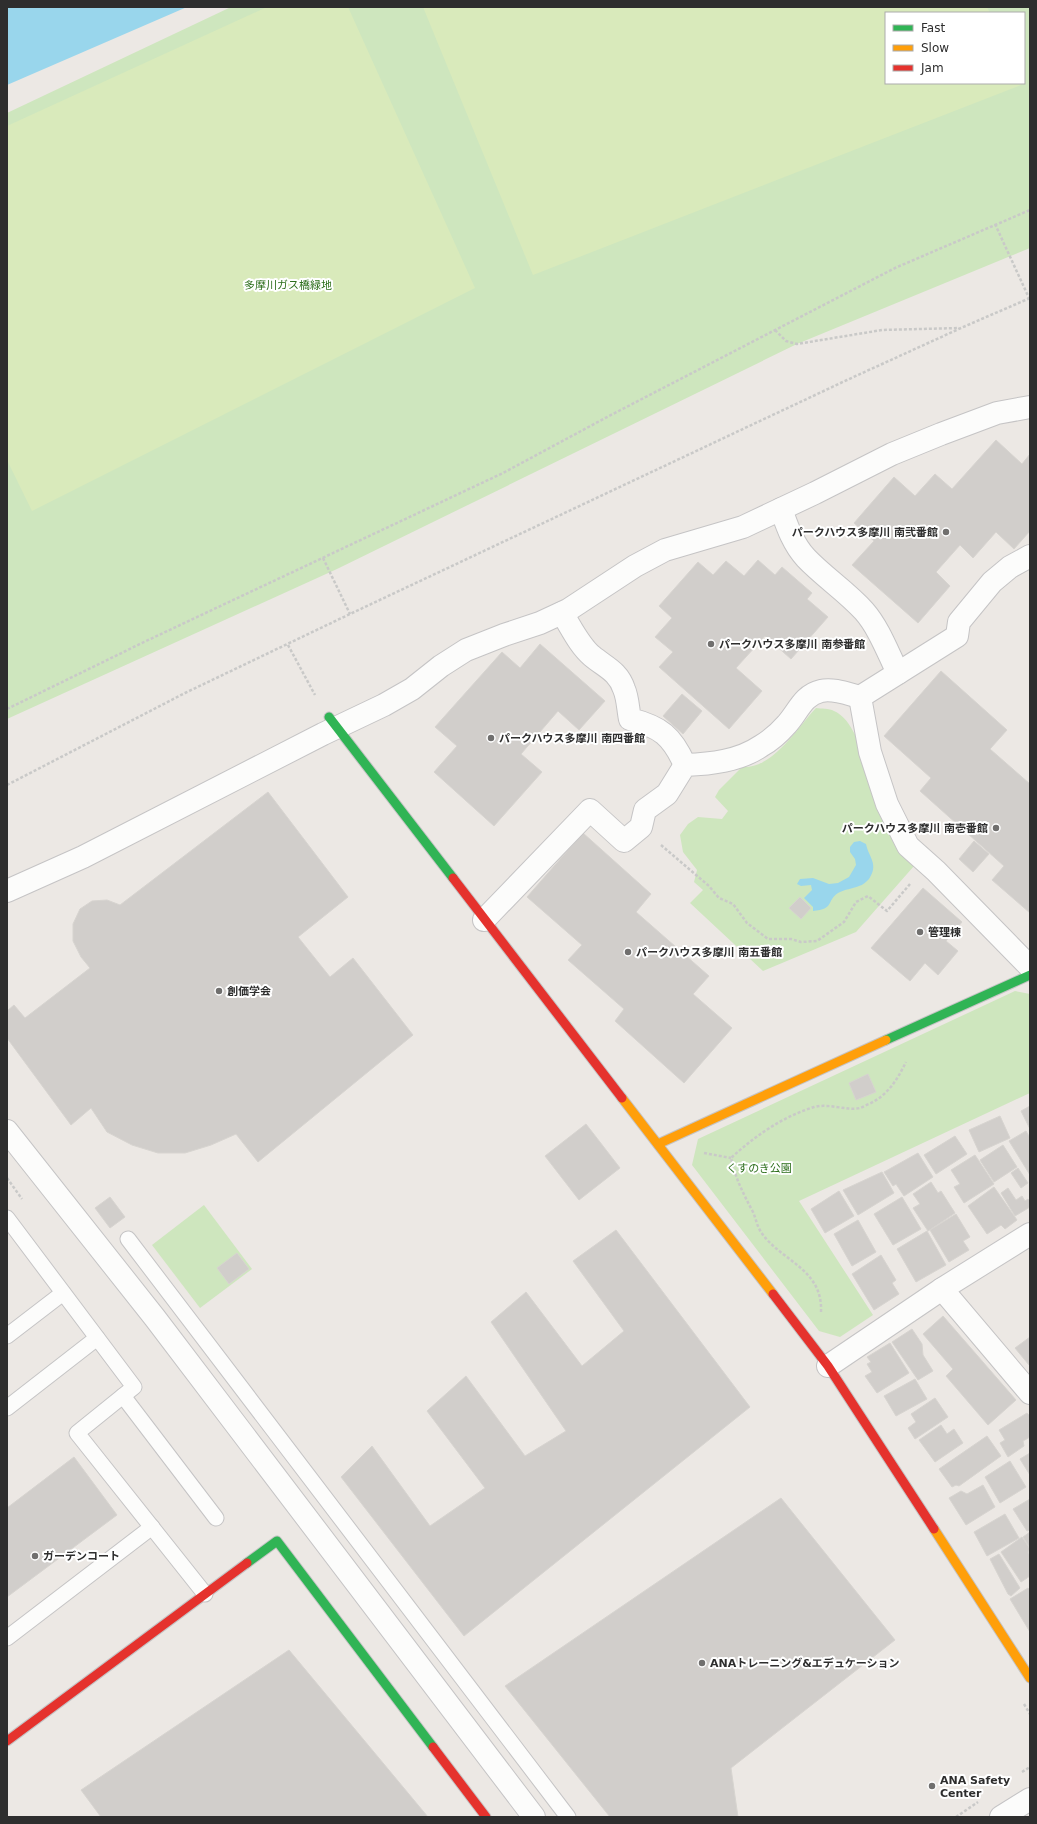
<svg xmlns="http://www.w3.org/2000/svg" width="1037" height="1824" font-family="'DejaVu Sans','Noto Sans JP',sans-serif">
	<rect width="100%" height="100%" fill="#ece8e4"/>
	<g fill="#cee6be" fill-rule="evenodd">
		<path d="M 231,7 L 1030,7 L 1030,248 L 797,344 L 337,569 L 7,719 L 7,113 ZM 886,13 L 1024,13 L 1024,83 L 886,83 Z"/>
		<path d="M 816,708 C 821,709 829,708 834,711 C 864,723 875,806 890,834 C 896,846 905,856 914,866 L 856,932 L 763,971 L 690,903 L 703,890 L 694,882 L 697,870 L 683,852 L 680,835 L 688,824 L 698,817 L 722,819 L 728,811 L 715,797 L 719,790 L 742,767 C 773,769 797,728 816,708 Z"/>
		<polygon points="1015,991 1030,994 1030,1093 799,1201 873,1315 840,1337 819,1331 692,1165 698,1139"/>
		<polygon points="204,1205 252,1269 200,1308 152,1245"/>
	</g>
	<g fill="#d9eabb">
		<polygon points="267,7 348,7 475,288 32,511 7,460 7,126"/>
		<polygon points="423,7 987,7 990,13 886,13 886,83 1020,83 1021,85 533,275"/>
	</g>
	<g fill="#99d6ec">
		<polygon points="7,7 187,7 7,85"/>
		<path d="M 860,841 L 866,844 C 869,858 879,864 869,879 C 866,882 863,885 859,886 C 852,889 845,889 838,893 C 826,901 835,909 813,911 L 813,907 L 804,898 L 812,890 L 811,885 L 801,886 L 797,884 L 800,879 L 813,878 L 829,884 L 838,883 L 849,877 L 856,865 L 855,859 L 850,852 L 850,847 L 854,842 Z"/>
	</g>
	<g fill="#d1cecb" stroke="#d7d4d0">
		<polygon points="996,440 1022,464 1030,454 1030,531 1014,549 996,532 973,558 960,545 936,572 950,586 918,623 852,565 874,541 854,523 894,477 915,496 935,474 952,489"/>
		<polygon points="758,560 775,575 782,567 812,593 807,599 828,617 791,659 765,636 736,668 762,691 729,729 659,667 673,652 655,637 672,618 659,606 698,562 713,575 726,561 744,576"/>
		<polygon points="540,644 605,701 579,730 558,711 521,754 542,772 494,826 434,772 457,746 435,727 502,652 520,668"/>
		<polygon points="941,671 1007,730 990,749 1030,784 1030,913 992,880 1004,866 920,791 931,778 884,736"/>
		<polygon points="682,694 702,711 683,734 663,716"/>
		<polygon points="268,792 348,897 298,937 330,977 353,958 413,1035 258,1162 236,1134 211,1145 185,1153 158,1153 132,1145 107,1132 91,1108 71,1125 7,1038 7,1011 14,1005 25,1018 90,968 81,957 73,941 73,924 80,909 92,901 107,900 120,905"/>
		<polygon points="583,833 651,894 636,912 709,976 693,994 732,1028 684,1083 615,1021 624,1009 568,960 582,945 527,897"/>
		<polygon points="974,841 989,854 973,872 959,859"/>
		<polygon points="923,888 962,922 946,941 958,951 938,975 925,963 910,981 871,948"/>
		<polygon points="800,897 811,908 801,919 789,908"/>
		<polygon points="868,1074 876,1092 856,1100 849,1083"/>
		<polygon points="1030,1106 1030,1129 1021,1111"/>
		<polygon points="1000,1116 1010,1138 979,1152 969,1130"/>
		<polygon points="586,1124 620,1168 579,1200 545,1156"/>
		<polygon points="1026,1131 1030,1138 1030,1175 1009,1141"/>
		<polygon points="955,1136 967,1154 936,1174 924,1155"/>
		<polygon points="1003,1145 1017,1167 994,1182 980,1160"/>
		<polygon points="918,1153 933,1177 904,1196 896,1184 893,1186 884,1172"/>
		<polygon points="975,1155 994,1184 964,1203 954,1187 960,1184 951,1170"/>
		<polygon points="1018,1168 1028,1183 1021,1188 1011,1173"/>
		<polygon points="882,1172 894,1193 858,1215 843,1190"/>
		<polygon points="931,1182 938,1193 941,1191 955,1213 928,1231 913,1208 920,1204 913,1194"/>
		<polygon points="994,1187 1017,1220 1005,1229 1001,1225 987,1234 968,1206"/>
		<polygon points="1008,1188 1016,1200 1022,1196 1025,1201 1028,1199 1030,1201 1030,1207 1015,1216 1001,1193"/>
		<polygon points="839,1191 854,1216 825,1233 811,1209"/>
		<polygon points="110,1197 125,1217 110,1228 95,1208"/>
		<polygon points="902,1197 921,1229 893,1245 874,1214"/>
		<polygon points="956,1214 970,1237 963,1241 969,1250 949,1262 930,1230"/>
		<polygon points="858,1220 876,1252 852,1266 834,1234"/>
		<polygon points="616,1230 750,1407 464,1636 341,1477 372,1446 430,1526 485,1488 427,1411 466,1376 525,1456 566,1431 491,1322 526,1292 582,1366 624,1331 573,1261"/>
		<polygon points="927,1231 946,1265 916,1282 897,1249"/>
		<polygon points="237,1253 249,1269 229,1284 217,1268"/>
		<polygon points="881,1255 896,1280 892,1283 899,1294 874,1310 852,1274"/>
		<polygon points="943,1316 1016,1400 988,1425 946,1376 953,1369 923,1334"/>
		<polygon points="912,1329 922,1344 923,1355 933,1371 918,1380 892,1342"/>
		<polygon points="1030,1337 1030,1365 1029,1365 1015,1348"/>
		<polygon points="890,1343 909,1373 877,1393 865,1376 872,1372 867,1364 871,1362 867,1357"/>
		<polygon points="915,1379 927,1399 896,1416 884,1396"/>
		<polygon points="935,1398 948,1417 915,1439 908,1428 916,1422 911,1414"/>
		<polygon points="1027,1413 1030,1416 1030,1437 1023,1441 1024,1446 1008,1457 1000,1443 1005,1440 999,1430"/>
		<polygon points="941,1425 947,1434 954,1429 963,1443 935,1462 919,1440"/>
		<polygon points="987,1436 1001,1456 959,1486 956,1485 952,1487 939,1469"/>
		<polygon points="1030,1453 1030,1475 1020,1459"/>
		<polygon points="74,1457 117,1515 7,1597 7,1508"/>
		<polygon points="1010,1461 1026,1487 1000,1503 985,1477"/>
		<polygon points="983,1485 995,1507 966,1525 949,1498 961,1491 967,1494"/>
		<polygon points="781,1498 895,1640 731,1768 738,1817 610,1817 505,1686"/>
		<polygon points="1030,1499 1030,1530 1027,1531 1013,1509"/>
		<polygon points="1005,1514 1019,1538 987,1556 974,1532"/>
		<polygon points="1030,1532 1030,1548 1023,1537"/>
		<polygon points="1022,1537 1030,1549 1028,1552 1030,1556 1030,1576 1021,1582 1001,1552"/>
		<polygon points="999,1554 1020,1588 1011,1596 1008,1594 990,1559"/>
		<polygon points="1028,1588 1030,1590 1030,1632 1010,1599"/>
		<polygon points="289,1650 428,1817 101,1817 81,1790"/>
	</g>
	<g fill="none" stroke-linecap="round" stroke-linejoin="round">
		<defs>
			<g id="lane">
				<polyline points="7,1218 134,1387 77,1433 205,1594"/>
				<polyline points="128,1239 568,1817"/>
				<polyline points="7,1336 63,1293"/>
				<polyline points="123,1396 216,1518"/>
				<polyline points="7,1408 97,1338"/>
				<polyline points="7,1638 152,1527"/>
			</g>
			<g id="street">
				<path d="M 781,509 C 787,526 793,544 806,558 C 824,577 846,591 864,611 C 879,628 888,653 898,673"/>
				<polyline points="1030,556 1010,567 992,582 959,622 957,636 860,697 870,752 887,804 908,846 936,871 1030,967"/>
				<path d="M 562,613 C 571,627 579,645 592,656 C 605,667 618,671 624,689 C 628,698 628,710 630,719 C 661,727 672,736 685,765"/>
				<polyline points="7,891 83,857 323,734 384,705 412,689 441,666 466,650 504,635 540,623 568,610 635,566 665,550 743,527 815,493 892,454 941,434 997,413 1030,407"/>
				<path d="M 484,920 L 590,810 L 624,841 L 641,827 L 645,810 L 667,794 L 685,765 C 711,764 739,761 761,746 C 770,741 780,732 787,724 C 798,712 803,695 821,691 C 833,688 848,694 860,697"/>
				<polyline points="7,1131 155,1318 534,1817"/>
				<polyline points="942,1289 1030,1393"/>
				<polyline points="828,1366 942,1289 1030,1234"/>
				<polyline points="1001,1817 1030,1799"/>
			</g>
			<g id="fast">
				<polyline points="329,717 453,878"/>
				<polyline points="886,1040 1030,975"/>
				<polyline points="247,1563 277,1541 433,1747"/>
			</g>
			<g id="slow">
				<polyline points="622,1098 773,1294"/>
				<polyline points="658,1144 886,1040"/>
				<polyline points="934,1529 1030,1678"/>
			</g>
			<g id="jam">
				<polyline points="453,878 622,1098"/>
				<polyline points="773,1294 828,1366 934,1529"/>
				<polyline points="7,1741 247,1563"/>
				<polyline points="433,1747 486,1817"/>
			</g>
		</defs>
		<use href="#lane" stroke="#c5c4c5" stroke-width="17"/>
		<use href="#street" stroke="#c5c4c5" stroke-width="24"/>
		<use href="#fast" stroke="#c5c4c5" stroke-width="11"/>
		<use href="#slow" stroke="#c5c4c5" stroke-width="11"/>
		<use href="#jam" stroke="#c5c4c5" stroke-width="11"/>
		<g stroke="#c9c9c8" stroke-width="2.5" stroke-dasharray="3 2" stroke-linecap="butt">
			<polyline points="995,224 1029,298"/>
			<polyline points="775,330 786,341 797,344 882,330 959,328"/>
			<polyline points="323,558 350,614"/>
			<polyline points="288,645 315,695"/>
			<polyline points="7,709 144,642 503,473 609,416 895,268 1030,210"/>
			<polyline points="7,785 185,693 350,614 847,380 961,328 1030,298"/>
			<polyline points="661,845 709,886 719,898 733,904 747,923 768,939 791,939 801,942 817,941 844,922 856,902 868,896 887,911 910,884"/>
			<polyline points="704,1153 731,1158"/>
			<polyline points="7,1178 22,1199"/>
			<path d="M 821,1312 C 823,1268 780,1261 761,1232 C 757,1226 756,1219 753,1212 C 743,1193 736,1180 731,1158 C 755,1136 782,1117 814,1107 C 829,1103 847,1111 860,1108 C 863,1107 866,1105 869,1104 C 888,1095 897,1080 906,1062"/>
			<polyline points="1024,1704 1030,1714"/>
			<polyline points="1022,1772 1030,1767"/>
			<polyline points="956,1817 978,1802"/>
		</g>
		<use href="#lane" stroke="#fcfcfb" stroke-width="15"/>
		<use href="#street" stroke="#fcfcfb" stroke-width="22"/>
		<use href="#fast" stroke="#30b455" stroke-width="9"/>
		<use href="#slow" stroke="#ff9f0a" stroke-width="9"/>
		<use href="#jam" stroke="#e5322d" stroke-width="9"/>
	</g>
	<g fill="#706f6e" stroke="#fff" stroke-width="1.5">
		<circle cx="946" cy="532" r="4"/>
		<circle cx="711" cy="644" r="4"/>
		<circle cx="491" cy="738" r="4"/>
		<circle cx="996" cy="828" r="4"/>
		<circle cx="920" cy="932" r="4"/>
		<circle cx="628" cy="952" r="4"/>
		<circle cx="219" cy="991" r="4"/>
		<circle cx="35" cy="1556" r="4"/>
		<circle cx="702" cy="1663" r="4"/>
		<circle cx="932" cy="1786" r="4"/>
	</g>
	<g text-anchor="middle" dominant-baseline="central" stroke-width="4" stroke-linejoin="round" paint-order="stroke">
		<g font-size="11" fill="#2c6e1b" stroke="#fff">
			<text x="288" y="285">多摩川ガス橋緑地</text>
			<text x="759" y="1168">くすのき公園</text>
		</g>
		<g font-size="11" font-weight="bold" fill="#2e2e2e" stroke="#fff" text-anchor="start">
			<text x="938" y="532" text-anchor="end">パークハウス多摩川 南弐番館</text>
			<text x="719" y="644">パークハウス多摩川 南参番館</text>
			<text x="499" y="738">パークハウス多摩川 南四番館</text>
			<text x="988" y="828" text-anchor="end">パークハウス多摩川 南壱番館</text>
			<text x="928" y="932">管理棟</text>
			<text x="636" y="952">パークハウス多摩川 南五番館</text>
			<text x="227" y="991">創価学会</text>
			<text x="43" y="1556">ガーデンコート</text>
			<text x="710" y="1663">ANAトレーニング&amp;エデュケーション</text>
			<text x="940" y="1780">ANA Safety<tspan x="940" dy="13">Center</tspan></text>
		</g>
	</g>
	<rect width="1037" height="1824" fill="none" stroke="#2e2e2e" stroke-width="16"/>
	<rect x="885" y="12" width="140" height="72" fill="#ffffff" stroke="#ababab"/>
	<rect x="893" y="25" width="20" height="6" fill="#30b455" stroke="#ababab"/>
	<text x="921" y="32" font-size="12" fill="#2e2e2e">Fast</text>
	<rect x="893" y="45" width="20" height="6" fill="#ff9f0a" stroke="#ababab"/>
	<text x="921" y="52" font-size="12" fill="#2e2e2e">Slow</text>
	<rect x="893" y="65" width="20" height="6" fill="#e5322d" stroke="#ababab"/>
	<text x="921" y="72" font-size="12" fill="#2e2e2e">Jam</text>
</svg>
